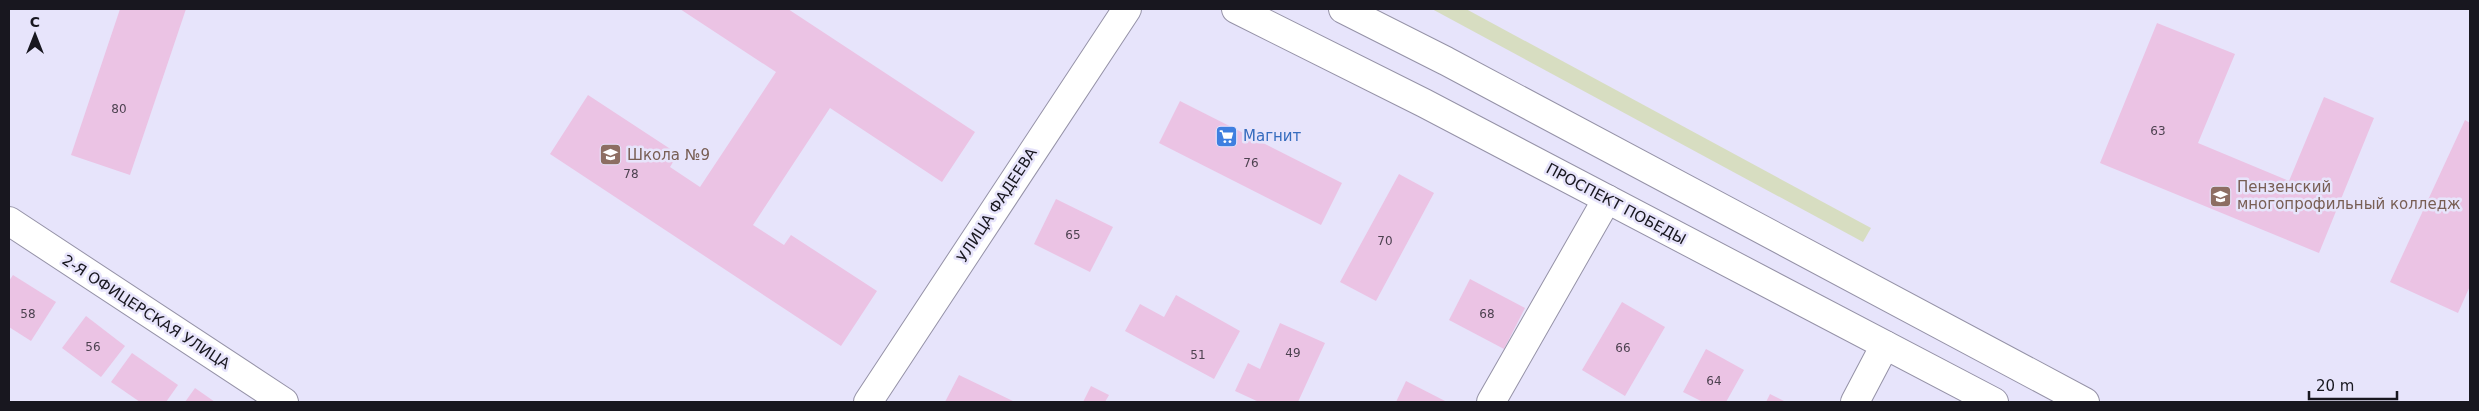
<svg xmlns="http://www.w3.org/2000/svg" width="2479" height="411" font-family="'DejaVu Sans',sans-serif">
	<rect width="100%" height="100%" fill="#e7e4fb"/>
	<polygon fill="#d7ddc1" points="1432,9 1466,9 1871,228 1863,242"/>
	<g fill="#ebc3e4">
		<polygon points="120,9 186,9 130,175 71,155"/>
		<polygon points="680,9 788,9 975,132 942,182 830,108 753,225 784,245 791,235 877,291 841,346 550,154 588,95 678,154 670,167 700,187 776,72"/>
		<polygon points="2157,23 2235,54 2198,143 2289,181 2324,97 2374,118 2319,253 2100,163"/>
		<polygon points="1180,101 1342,183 1321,225 1159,143"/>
		<polygon points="2465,120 2470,123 2470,286 2458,313 2390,282"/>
		<polygon points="1399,174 1434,193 1376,301 1340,282"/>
		<polygon points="1056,199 1113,227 1090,272 1034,244"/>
		<polygon points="13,275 56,302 31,341 9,327 9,281"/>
		<polygon points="1470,279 1525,308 1504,349 1449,320"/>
		<polygon points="1176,295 1240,331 1214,379 1125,331 1140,304 1164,317"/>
		<polygon points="1622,302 1665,327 1625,396 1582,370"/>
		<polygon points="86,316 125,346 101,377 62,348"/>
		<polygon points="1280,323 1325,343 1298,402 1259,402 1235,391 1248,363 1260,369"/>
		<polygon points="1706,349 1744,370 1726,402 1703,402 1683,392"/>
		<polygon points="132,353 178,385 166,402 140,402 111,382"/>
		<polygon points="959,375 1015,402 945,402"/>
		<polygon points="1406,381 1447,402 1396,402"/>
		<polygon points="1091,386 1109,395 1105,402 1083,402"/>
		<polygon points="195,388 215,402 185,402"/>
		<polygon points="1770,394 1786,402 1766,402"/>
	</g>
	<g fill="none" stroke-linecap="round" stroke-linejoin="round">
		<defs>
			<g id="minor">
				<polyline points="9,221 284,402"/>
				<polyline points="868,402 1127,9"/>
				<polyline points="1491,402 1607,199"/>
				<polyline points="1855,402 1885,345"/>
			</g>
			<g id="major">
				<polyline points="1236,9 1424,103 1994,402"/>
				<polyline points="1343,9 1446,61 2085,402"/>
			</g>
		</defs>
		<use href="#minor" stroke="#9592a7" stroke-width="30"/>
		<use href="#major" stroke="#9592a7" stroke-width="30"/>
		<use href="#minor" stroke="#fff" stroke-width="28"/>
		<use href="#major" stroke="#fff" stroke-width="28"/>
	</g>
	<defs>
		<symbol id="supermarket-square" viewBox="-11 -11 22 22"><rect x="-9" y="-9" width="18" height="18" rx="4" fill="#3f7fe0" stroke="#e7e4fb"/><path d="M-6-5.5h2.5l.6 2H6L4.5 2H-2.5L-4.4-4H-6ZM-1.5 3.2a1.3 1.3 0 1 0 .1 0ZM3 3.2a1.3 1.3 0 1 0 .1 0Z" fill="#fff"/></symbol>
		<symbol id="school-square" viewBox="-11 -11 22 22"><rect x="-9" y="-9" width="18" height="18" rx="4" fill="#8d6e63" stroke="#e7e4fb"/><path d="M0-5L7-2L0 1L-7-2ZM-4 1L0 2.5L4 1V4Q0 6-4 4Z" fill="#fff"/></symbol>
	</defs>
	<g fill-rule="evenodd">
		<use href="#supermarket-square" x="1214" y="124" width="25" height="25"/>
		<use href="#school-square" x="598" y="142" width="25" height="25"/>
		<use href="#school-square" x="2208" y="184" width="25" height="25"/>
	</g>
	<g text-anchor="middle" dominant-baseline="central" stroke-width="5" stroke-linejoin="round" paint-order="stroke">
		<g font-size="12" fill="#4d4250">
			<text x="119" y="109">80</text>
			<text x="2158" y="131">63</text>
			<text x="1251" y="163">76</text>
			<text x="631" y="174">78</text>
			<text x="1073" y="235">65</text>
			<text x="1385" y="241">70</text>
			<text x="28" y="314">58</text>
			<text x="1487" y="314">68</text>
			<text x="93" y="347">56</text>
			<text x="1623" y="348">66</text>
			<text x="1293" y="353">49</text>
			<text x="1198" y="355">51</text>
			<text x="1714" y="381">64</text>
		</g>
		<g font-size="15" fill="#366cbe" stroke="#e7e4fb" text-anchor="start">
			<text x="1243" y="136">Магнит</text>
		</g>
		<g font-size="15" fill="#785e54" stroke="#e7e4fb" text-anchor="start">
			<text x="627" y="155">Школа №9</text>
			<text x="2237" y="187">Пензенский<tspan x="2237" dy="17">многопрофильный колледж</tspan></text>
		</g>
		<g font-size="15" fill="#18171f" stroke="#e7e4fb">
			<text transform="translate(1616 204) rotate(28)">ПРОСПЕКТ ПОБЕДЫ</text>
			<text transform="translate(997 205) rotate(-57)">УЛИЦА ФАДЕЕВА</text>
			<text transform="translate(146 312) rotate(33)">2-Я ОФИЦЕРСКАЯ УЛИЦА</text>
		</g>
	</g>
	<rect width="2479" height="411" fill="none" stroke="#18171f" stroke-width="20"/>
	<g transform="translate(35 35)" stroke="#e7e4fb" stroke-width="4" paint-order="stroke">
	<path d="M0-4L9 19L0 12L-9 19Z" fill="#18171f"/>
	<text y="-8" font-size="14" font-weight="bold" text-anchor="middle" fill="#18171f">С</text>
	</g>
	<path d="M2309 391v8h88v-8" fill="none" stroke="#18171f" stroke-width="2.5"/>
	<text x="2316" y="391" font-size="15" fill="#18171f" stroke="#e7e4fb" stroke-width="4" paint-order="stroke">20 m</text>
</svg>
